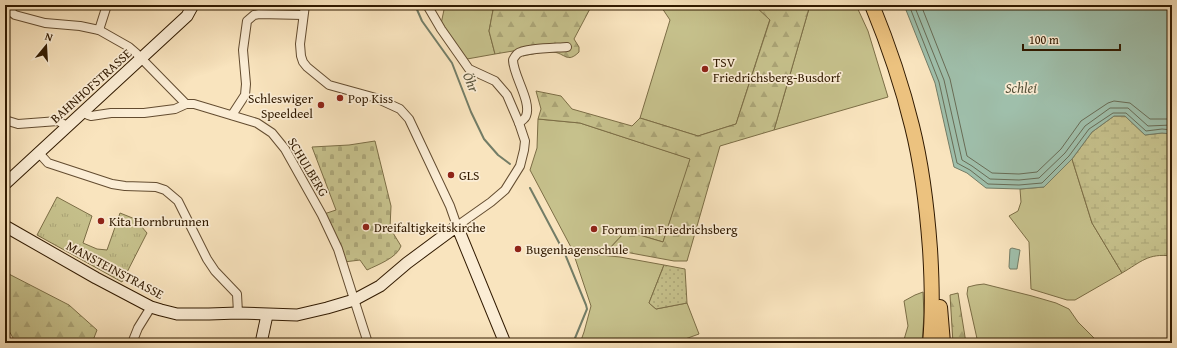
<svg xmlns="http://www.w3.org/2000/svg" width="1177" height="348" font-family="'Gentium Book Plus',serif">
	<defs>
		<pattern id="forest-firs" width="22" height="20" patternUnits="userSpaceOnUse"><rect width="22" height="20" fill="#c6c18c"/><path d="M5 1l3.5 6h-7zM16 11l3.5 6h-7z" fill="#aba577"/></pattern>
		<pattern id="wetland-marsh" width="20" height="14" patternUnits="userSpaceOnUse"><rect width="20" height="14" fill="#c6c18c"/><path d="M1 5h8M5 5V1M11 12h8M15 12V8" fill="none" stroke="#aba577"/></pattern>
		<pattern id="cemetery-stones" width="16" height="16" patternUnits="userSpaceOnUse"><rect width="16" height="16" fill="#c6c18c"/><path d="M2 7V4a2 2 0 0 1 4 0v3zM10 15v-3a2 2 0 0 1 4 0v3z" fill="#aba577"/></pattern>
		<pattern id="park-tufts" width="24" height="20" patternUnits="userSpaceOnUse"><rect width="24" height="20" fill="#c6c18c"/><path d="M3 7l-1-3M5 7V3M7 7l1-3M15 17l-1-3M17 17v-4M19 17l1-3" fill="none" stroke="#aba577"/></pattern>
		<pattern id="garden-dots" width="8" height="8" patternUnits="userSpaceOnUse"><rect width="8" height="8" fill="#c6c18c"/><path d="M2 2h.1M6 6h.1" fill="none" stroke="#aba577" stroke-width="1.8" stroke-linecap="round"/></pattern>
	</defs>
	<rect width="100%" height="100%" fill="#f9e4be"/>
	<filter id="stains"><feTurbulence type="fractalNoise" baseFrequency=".005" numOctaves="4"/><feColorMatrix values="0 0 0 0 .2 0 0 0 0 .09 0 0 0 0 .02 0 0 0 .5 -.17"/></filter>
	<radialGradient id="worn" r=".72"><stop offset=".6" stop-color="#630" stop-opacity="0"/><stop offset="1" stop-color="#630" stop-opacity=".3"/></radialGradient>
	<g fill="#c6c18c" stroke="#7c6e46">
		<polygon points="445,5 494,5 489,31 495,54 467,59 441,24"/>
		<polygon points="660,5 754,5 770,19 736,124 698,136 640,118 670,20"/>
		<polygon points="810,5 856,5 868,31 888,97 774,130"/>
		<polygon points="538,119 580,123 691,159 663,242 626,231 609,249 592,249 573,251 530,170 537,148"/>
		<polygon points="1072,159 1092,223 1122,273 1075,300 1067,300 1031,289 1029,242 1009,216 1018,211 1021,202 1020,189 1044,187"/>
		<polygon points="591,254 620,257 664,265 649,303 656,309 687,303 699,334 674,343 580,343 584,332 591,306 574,255"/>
		<polygon points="984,284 1032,296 1056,303 1069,309 1078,322 1099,343 978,343 967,294 968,287 976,285"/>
		<polygon points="923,292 924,315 922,343 903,343 908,326 904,301 915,295"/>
	</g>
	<g fill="url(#forest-firs)" stroke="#7c6e46">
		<path d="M 494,5 L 592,5 L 574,39 L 579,47 L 579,52 C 567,64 565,53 553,52 C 543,51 533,54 523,56 L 519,50 L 495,54 L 489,31 Z"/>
		<polygon points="754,5 810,5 774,130 720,146 687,261 674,261 609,249 626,231 663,242 690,159 580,123 538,119 541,109 536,91 561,96 572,109 632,126 640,118 698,136 736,124 770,20"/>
		<polygon points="5,272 69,305 97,330 92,343 16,343 5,324"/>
		<polygon points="958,293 966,343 953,343 950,295"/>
	</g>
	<path fill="url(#wetland-marsh)" stroke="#7c6e46" d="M 1114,116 L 1125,116 L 1145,135 L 1162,133 L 1172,134 L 1172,258 L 1171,256 C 1148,253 1141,262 1122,273 L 1092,223 L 1072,159 L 1092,132 Z"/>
	<path fill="url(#cemetery-stones)" stroke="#7c6e46" d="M 375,141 L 391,206 L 390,228 L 401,246 C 397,258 377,265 367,270 L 360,260 L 344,262 L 324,214 L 336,210 L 312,147 L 349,145 Z"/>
	<polygon fill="url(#park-tufts)" stroke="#7c6e46" points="57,197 92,216 83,243 97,249 107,250 120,213 135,219 147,233 122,282 37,235"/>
	<polygon fill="url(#garden-dots)" stroke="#7c6e46" points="664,265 685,269 687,303 656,309 649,303"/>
	<g fill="#9fbfab" stroke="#737d67">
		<polygon points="904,5 1172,5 1172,134 1162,133 1145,135 1125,116 1114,116 1092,132 1072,159 1044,187 1020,189 986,188 967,173 954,167 935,83"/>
		<polygon points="1012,248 1020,250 1017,269 1010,269 1009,267 1010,249"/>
	</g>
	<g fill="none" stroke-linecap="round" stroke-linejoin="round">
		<g stroke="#686c56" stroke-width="1">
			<polyline points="909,5 939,82 957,163 970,170 988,184 1019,185 1042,183 1069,156 1089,129 1113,113 1126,113 1146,131 1162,129 1172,130"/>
			<polyline points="914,5 944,80 962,160 972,166 990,179 1019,180 1039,178 1065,153 1085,126 1110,108 1128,108 1148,126 1172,125"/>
			<polyline points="921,5 950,79 967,156 992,173 1019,174 1037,172 1061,149 1081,121 1108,103 1114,101 1130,103 1150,119 1172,119"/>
		</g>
		<g stroke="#737d67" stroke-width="2">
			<polyline points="415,5 422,21 452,63 471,112 484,139 498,155 510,164"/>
			<polyline points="530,188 565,254 586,305 587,309 573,343"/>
		</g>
		<defs>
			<g id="street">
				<polyline points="305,5 300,44 301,56 303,62 307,67 329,85 376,98 400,109 409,119 450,206 457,226 491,202 505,190 520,166 524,150 525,141 519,123 507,95 495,81 469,69 441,29 427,5"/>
				<polyline points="5,7 15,15 45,23 80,26 99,30 129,47 136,53 186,104"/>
				<polyline points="99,30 107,5"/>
				<polyline points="83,112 88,115 91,116 111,113 144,113 175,109 186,104 194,104 257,123 272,133 285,149 322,215 338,249 368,343"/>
				<polyline points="232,115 245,95 246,84 243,50 247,21 254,15 259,14 303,15"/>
				<polyline points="5,120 18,124 58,121 67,126"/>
				<path d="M 519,123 C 521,121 525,119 526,116 C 532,102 513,75 513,60 C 513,59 516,55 517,54 C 524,48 557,48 567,47"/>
				<polyline points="39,153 48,163 112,184 125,186 156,187 165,190 178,201 207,259 215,271 237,294 238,313"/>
				<polyline points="132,343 138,328 151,307"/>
			</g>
			<g id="secondary">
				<polyline points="5,184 187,16 193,5"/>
				<polyline points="5,226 96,278 151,307 161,310 177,314 209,314 238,313 297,315 327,308 354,300 380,286 407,263 457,226 505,343"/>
				<polyline points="261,343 267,315"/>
			</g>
			<g id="highway">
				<path d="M 872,5 C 888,44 902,85 912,126 C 922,166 927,208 930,249 C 932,281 933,311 930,343"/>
				<polyline points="940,307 943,343"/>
			</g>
		</defs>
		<use href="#street" stroke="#634c30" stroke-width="10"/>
		<use href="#secondary" stroke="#311a00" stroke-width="13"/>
		<use href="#highway" stroke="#311a00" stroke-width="16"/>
		<use href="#street" stroke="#fbedd5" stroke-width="8"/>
		<use href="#secondary" stroke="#fbedd5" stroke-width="11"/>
		<use href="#highway" stroke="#ecc27f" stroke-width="14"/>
		<polyline stroke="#311a00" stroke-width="2" stroke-dasharray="7 7" stroke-linecap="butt" points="5,341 6,343"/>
	</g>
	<g fill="#8f2418" stroke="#fbedd5" stroke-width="1.5">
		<circle cx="705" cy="69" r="4"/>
		<circle cx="340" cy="98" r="4"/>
		<circle cx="321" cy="105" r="4"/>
		<circle cx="451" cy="175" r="4"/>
		<circle cx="101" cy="221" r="4"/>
		<circle cx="366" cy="227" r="4"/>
		<circle cx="594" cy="229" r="4"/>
		<circle cx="518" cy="249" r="4"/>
	</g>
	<g text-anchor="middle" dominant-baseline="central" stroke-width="3.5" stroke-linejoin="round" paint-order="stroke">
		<g font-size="13" fill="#311a00" stroke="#fbedd5" text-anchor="start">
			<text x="713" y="62">TSV<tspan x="713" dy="15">Friedrichsberg-Busdorf</tspan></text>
			<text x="313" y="98" text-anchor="end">Schleswiger<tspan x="313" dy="15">Speeldeel</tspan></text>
			<text x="348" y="98">Pop Kiss</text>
			<text x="459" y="175">GLS</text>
			<text x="109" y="221">Kita Hornbrunnen</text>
			<text x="374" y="227">Dreifaltigkeitskirche</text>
			<text x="602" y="229">Forum im Friedrichsberg</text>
			<text x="526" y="249">Bugenhagenschule</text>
		</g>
		<g font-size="13" fill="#311a00" stroke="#fbedd5">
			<text transform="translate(91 86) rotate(-42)">BAHNHOFSTRASSE</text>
			<text transform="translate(308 167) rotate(59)">SCHULBERG</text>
			<text transform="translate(115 270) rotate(28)">MANSTEINSTRASSE</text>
		</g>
		<g font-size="14" font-style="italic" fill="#58543c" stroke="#fbedd5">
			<text transform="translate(471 82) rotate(67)">Öhr</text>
			<text x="1021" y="88">Schlei</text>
		</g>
	</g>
	<rect width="1177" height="348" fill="none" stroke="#f9e4be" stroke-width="20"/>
	<rect x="6" y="6" width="1165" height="336" fill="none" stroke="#311a00" stroke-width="2"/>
	<rect x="10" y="10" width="1157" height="328" fill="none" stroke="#311a00"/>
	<g transform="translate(46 46) rotate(18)" stroke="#fbedd5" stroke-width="3" paint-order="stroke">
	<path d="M0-3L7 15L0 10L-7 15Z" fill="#311a00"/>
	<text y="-6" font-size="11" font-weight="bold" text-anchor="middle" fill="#311a00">N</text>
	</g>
	<path d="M1023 44v6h97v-6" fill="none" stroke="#311a00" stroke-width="2"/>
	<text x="1029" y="44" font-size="12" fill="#311a00" stroke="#fbedd5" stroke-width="3" paint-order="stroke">100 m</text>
	<rect width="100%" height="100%" filter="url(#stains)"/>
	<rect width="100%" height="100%" fill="url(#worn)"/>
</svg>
